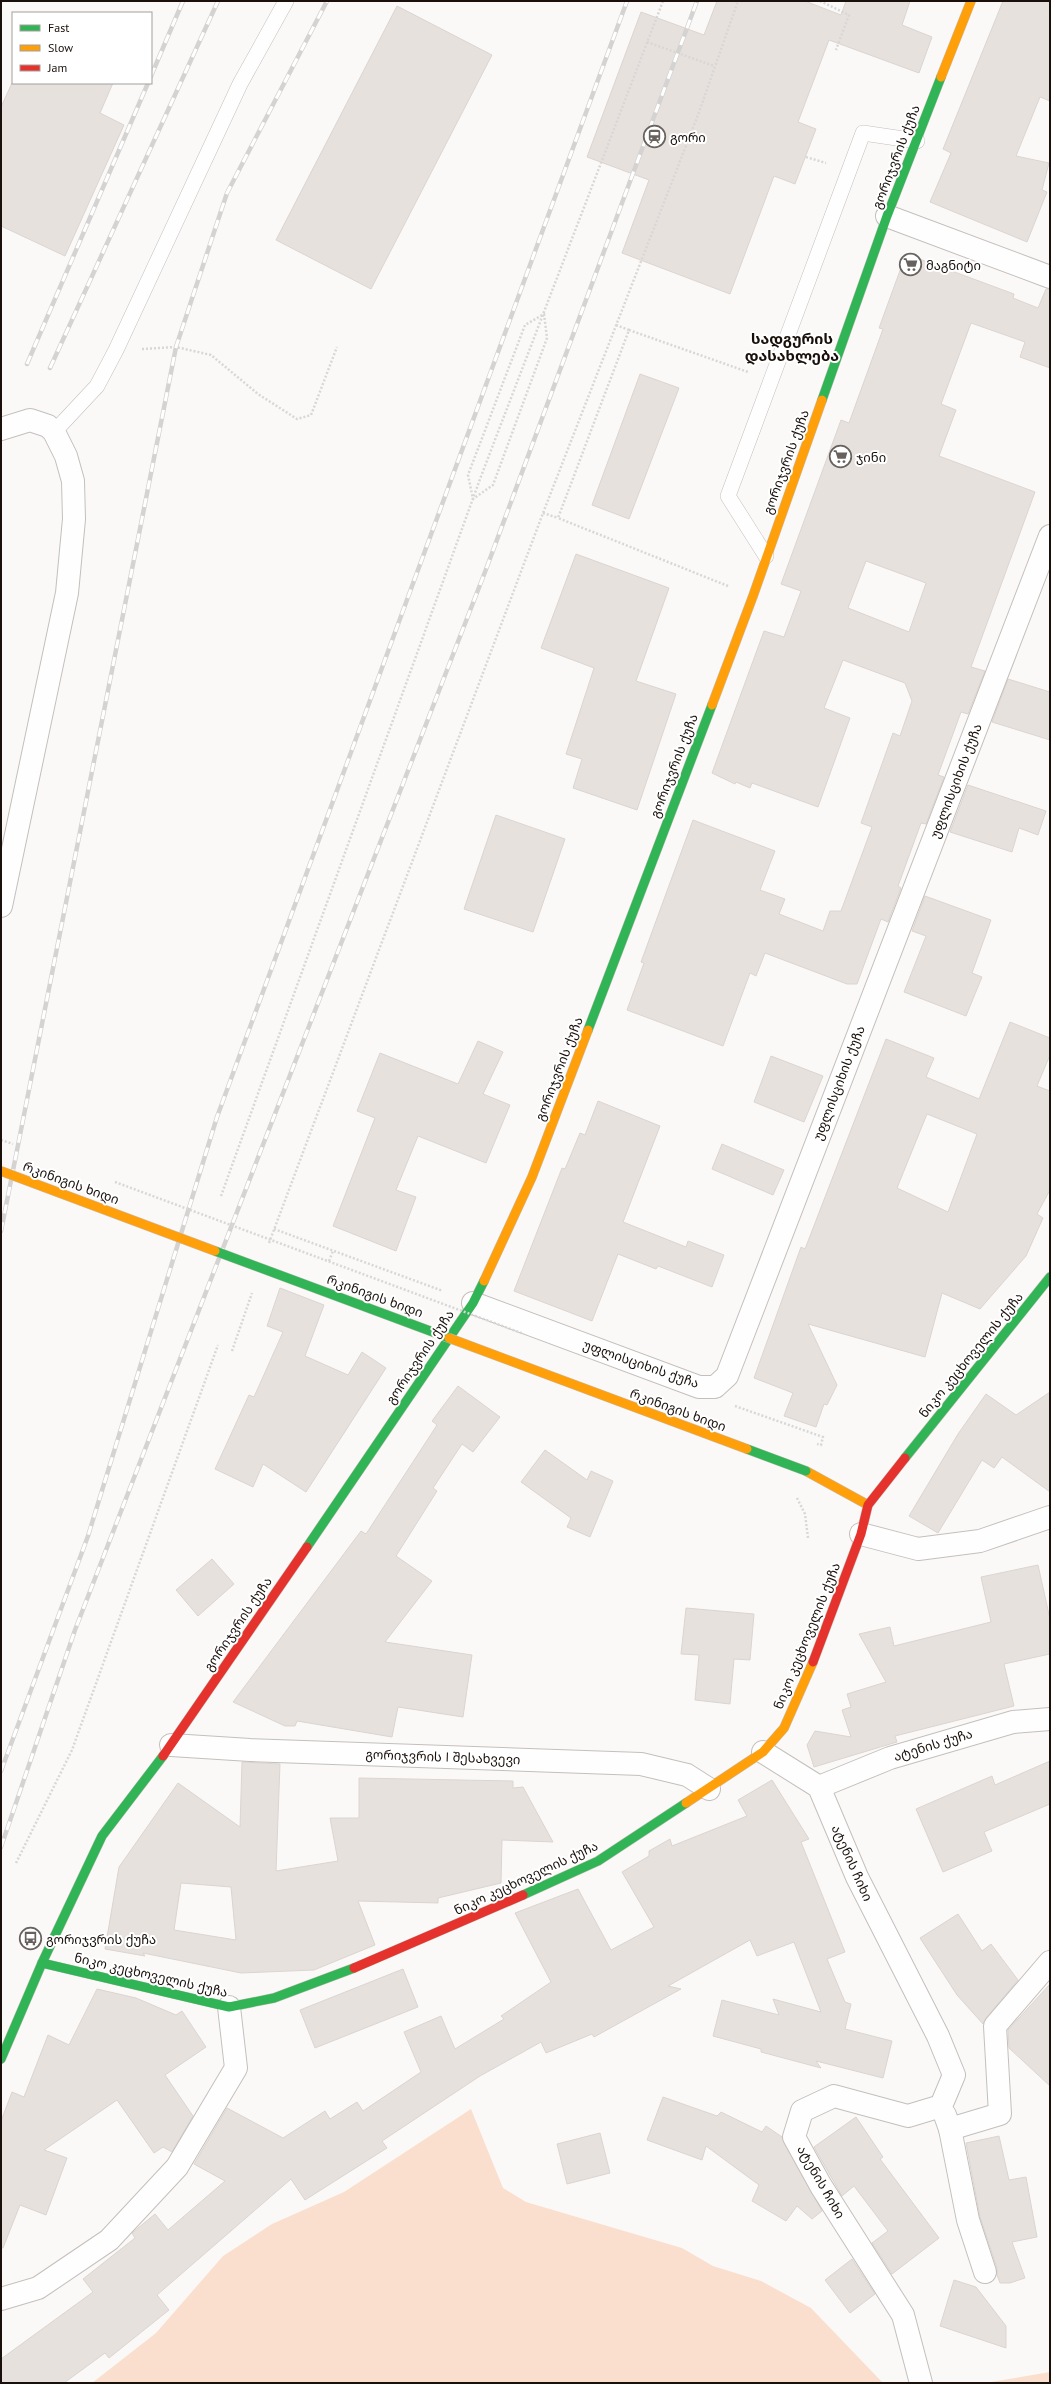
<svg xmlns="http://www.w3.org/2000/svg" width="1051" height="2384" font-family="'PT Sans','Noto Sans Georgian',sans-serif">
	<rect width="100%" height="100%" fill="#fbf9f7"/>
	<g fill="#fbdfce">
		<polygon points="471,2109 503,2188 526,2202 682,2248 713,2266 761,2281 811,2308 883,2383 92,2383 156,2333 223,2256 272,2224 344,2192"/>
		<polygon points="1050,2372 1050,2383 985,2383"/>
	</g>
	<g fill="#e7e1de" stroke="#dbd5d1" fill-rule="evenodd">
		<polygon points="717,1 805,1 841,15 846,1 910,1 902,25 932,37 919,73 829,40 798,122 816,129 795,184 774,176 730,294 622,253 649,180 587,157 641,12 704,35"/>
		<polygon points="1003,1 1050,1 1050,101 1040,97 1016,156 1049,163 1042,190 1047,192 1027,242 930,202 951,153 943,149"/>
		<polygon points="397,6 492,55 371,289 276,240"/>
		<polygon points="12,83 113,83 100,113 124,125 65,256 1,226 1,107"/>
		<path d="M 906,254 L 1014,294 L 1013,298 L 1038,308 L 1046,289 L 1050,289 L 1050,368 L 1020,357 L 1025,342 L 971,323 L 941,404 L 956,410 L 939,456 L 1035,492 L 971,667 L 985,671 L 968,714 L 961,712 L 938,775 L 944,777 L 926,824 L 921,823 L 898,886 L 901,888 L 888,922 L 881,919 L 857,984 L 847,984 L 765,953 L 756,976 L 750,973 L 723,1046 L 627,1010 L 644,963 L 641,962 L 693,820 L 775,851 L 760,890 L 785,899 L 779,914 L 823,931 L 830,911 L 841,911 L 872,827 L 861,823 L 893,733 L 900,736 L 912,701 L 905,683 L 843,660 L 824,708 L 850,718 L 818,807 L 752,783 L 750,788 L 736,782 L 735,784 L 712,773 L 764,631 L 784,637 L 801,591 L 781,584 L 841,420 L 849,423 L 883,329 L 879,328 ZM 866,561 L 926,583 L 909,632 L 848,608 Z"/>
		<polygon points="640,374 679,388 629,519 592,505"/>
		<polygon points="576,554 669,588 636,681 676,694 637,810 573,788 582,759 566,754 594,668 541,648"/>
		<polygon points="1008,679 1050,692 1050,740 992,722"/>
		<polygon points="968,785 1046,811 1038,835 1019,828 1012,852 950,832"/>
		<polygon points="496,815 565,839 533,932 464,909"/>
		<polygon points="925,896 991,920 972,973 982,977 966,1016 904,992 926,936 912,931"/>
		<path d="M 1010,1022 L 1050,1038 L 1050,1055 L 1037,1086 L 1050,1091 L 1050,1190 L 1037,1214 L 1043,1218 L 1026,1256 L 980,1309 L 942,1293 L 925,1357 L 808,1324 L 837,1385 L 827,1405 L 824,1404 L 816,1427 L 784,1416 L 793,1393 L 754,1378 L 801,1247 L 805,1249 L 886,1039 L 934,1058 L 926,1077 L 979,1099 ZM 927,1114 L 977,1134 L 948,1212 L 897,1188 Z"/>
		<polygon points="478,1041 503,1052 483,1094 510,1105 486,1163 418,1136 396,1190 416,1197 396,1251 333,1226 375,1118 357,1111 380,1053 458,1084"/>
		<polygon points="771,1056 823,1076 804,1122 754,1102"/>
		<polygon points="598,1101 660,1126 623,1222 686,1247 688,1241 724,1255 712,1287 658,1266 656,1269 618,1254 592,1321 514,1291 562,1168 565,1169 580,1133 585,1135"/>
		<polygon points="722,1144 784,1170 773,1195 712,1169"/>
		<polygon points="280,1288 324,1305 305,1356 348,1375 362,1352 386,1368 306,1492 263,1464 253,1487 215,1469 249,1395 254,1397 283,1332 267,1326"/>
		<polygon points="458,1386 500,1417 473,1452 462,1444 433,1488 437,1491 396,1556 432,1581 385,1642 472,1655 463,1717 398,1707 392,1737 297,1721 295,1726 285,1726 233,1702 361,1531 366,1534 437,1425 432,1421"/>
		<polygon points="1050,1392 1050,1492 1002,1457 994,1468 982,1460 938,1533 909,1516 958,1434 986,1394 1016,1415"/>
		<polygon points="545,1450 587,1480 591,1471 613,1481 590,1537 567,1527 571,1518 521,1482"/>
		<polygon points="212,1559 234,1584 198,1616 176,1590"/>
		<polygon points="1038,1565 1050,1619 1050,1654 1004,1664 1014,1706 895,1736 897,1742 814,1767 807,1745 815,1731 851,1737 842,1710 851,1707 847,1694 886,1682 859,1634 890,1627 894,1646 991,1622 981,1577"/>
		<polygon points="686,1608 754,1614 750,1660 734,1659 730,1704 695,1700 699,1655 681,1654"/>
		<polygon points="1050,1761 1050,1804 984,1832 992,1851 943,1872 916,1809 992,1776 995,1785"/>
		<path d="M 242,1762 L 280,1764 L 276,1871 L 338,1861 L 330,1818 L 359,1818 L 359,1778 L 513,1781 L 513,1788 L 523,1787 L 553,1842 L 502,1840 L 501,1883 L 438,1898 L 438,1903 L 358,1901 L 375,1945 L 314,1970 L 241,1973 L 143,1953 L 145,1956 L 105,1949 L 119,1867 L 178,1783 L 240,1827 ZM 181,1883 L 231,1887 L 236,1940 L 174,1930 Z"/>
		<polygon points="772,1780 809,1839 801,1842 845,1952 827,1959 845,2002 851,2004 845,2029 892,2041 883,2078 816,2061 821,2068 761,2052 761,2049 713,2036 722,2000 779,2015 773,1999 821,2012 794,1942 757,1956 750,1940 668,1986 681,1989 594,2037 592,2034 546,2053 541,2042 480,2076 382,2141 387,2148 305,2200 291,2179 157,2295 169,2310 109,2358 105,2353 64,2383 1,2383 1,2359 93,2292 83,2279 135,2238 132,2233 155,2214 168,2230 225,2181 194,2164 227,2108 283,2138 325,2111 330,2119 357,2102 363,2111 421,2072 404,2032 441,2016 455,2049 504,2019 501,2016 551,1982 515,1913 578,1889 611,1950 654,1927 622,1872 649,1856 649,1851 670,1839 672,1846 747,1816 738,1800"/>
		<polygon points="958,1914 982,1951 991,1944 1018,1980 986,2018 983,2024 957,1995 920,1938"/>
		<polygon points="403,1969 418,2007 315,2048 300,2010"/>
		<polygon points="1050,1984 1050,2086 1009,2048 1008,2030"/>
		<polygon points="97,1989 136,1998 176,2015 182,2011 206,2047 165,2075 193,2116 172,2152 163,2147 154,2153 117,2100 44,2150 67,2158 46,2215 20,2205 3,2248 1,2248 1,2121 12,2092 24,2097 48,2035 69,2045"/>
		<polygon points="663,2097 717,2116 721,2112 762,2132 766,2126 782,2137 822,2211 812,2219 797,2206 786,2221 752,2201 759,2185 706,2146 702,2160 647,2140"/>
		<polygon points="856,2117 883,2157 880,2159 939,2238 892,2274 872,2243 888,2231 854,2186 842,2196 814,2147"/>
		<polygon points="600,2133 610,2173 567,2184 557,2144"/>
		<polygon points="999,2136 1009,2180 1026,2177 1037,2237 1012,2242 1025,2278 1010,2283 1000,2283 997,2275 997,2268 980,2217 966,2143"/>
		<polygon points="852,2259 875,2294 850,2313 825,2280"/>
		<polygon points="954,2280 976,2287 1006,2326 1006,2348 940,2326"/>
	</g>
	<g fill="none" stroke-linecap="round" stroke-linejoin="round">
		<defs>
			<g id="lane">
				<polyline points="54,432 97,386 116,350 240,84 286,1"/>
				<polyline points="766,556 728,496 863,133 917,141"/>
			</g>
			<g id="street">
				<polyline points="887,216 1050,277"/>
				<polyline points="1,429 30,420 48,426 54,432 66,456 73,481 74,519 67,593 1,906"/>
				<polyline points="473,1303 699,1387 715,1387 727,1376 1050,536"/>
				<polyline points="861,1534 918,1549 980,1541 1050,1517"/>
				<polyline points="171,1745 250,1750 641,1764 687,1775 709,1789"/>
				<polyline points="763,1752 819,1787 857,1877 938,2036 954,2075 941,2106 908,2116 834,2096 802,2111 794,2137 821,2186 903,2315 921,2383"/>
				<polyline points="819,1787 890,1758 1013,1722 1050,1719"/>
				<polyline points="945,2115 950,2129 968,2220 985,2272"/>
				<polyline points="950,2129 1000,2114 995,2026 1050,1962"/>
				<polyline points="1,2299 38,2288 109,2240 177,2167 236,2068 229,2007"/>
			</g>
			<g id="fast">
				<polyline points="822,400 887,216 941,77"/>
				<polyline points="588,1030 712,705"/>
				<polyline points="905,1458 1050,1277"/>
				<polyline points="307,1547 473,1303 484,1281"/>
				<polyline points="523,1895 598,1861 686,1803"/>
				<polyline points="42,1963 229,2007 274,1998 354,1968"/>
				<polyline points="1,2059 42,1963 102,1836 163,1756"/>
			</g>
			<g id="slow">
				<polyline points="941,77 971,1"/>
				<polyline points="712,705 753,596 822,400"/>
				<polyline points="484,1281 532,1177 588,1030"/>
				<polyline points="806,1471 868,1505"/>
				<polyline points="686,1803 763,1752 784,1728 813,1662"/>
			</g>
			<g id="jam">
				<polyline points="813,1662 861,1534 868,1505 905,1458"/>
				<polyline points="163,1756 307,1547"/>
				<polyline points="354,1968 523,1895"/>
			</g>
		</defs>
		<use href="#lane" stroke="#c5bfbc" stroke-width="16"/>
		<use href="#street" stroke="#c5bfbc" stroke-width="24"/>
		<use href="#fast" stroke="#c5bfbc" stroke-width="10"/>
		<use href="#slow" stroke="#c5bfbc" stroke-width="10"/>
		<use href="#jam" stroke="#c5bfbc" stroke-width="10"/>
		<g stroke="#d8d7d6" stroke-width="2.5" stroke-dasharray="2 2" stroke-linecap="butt">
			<polyline points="820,1 849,15 836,50"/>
			<polyline points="647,42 714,66"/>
			<polyline points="806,157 826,163"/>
			<polygon points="544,314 547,338 493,485 473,499 468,475 525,325"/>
			<polyline points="616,325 629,330"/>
			<polyline points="142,349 176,347 211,355 258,394 297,419 311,415 337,347"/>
			<polyline points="543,513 558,518"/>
			<polyline points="728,586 558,518 629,330 748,372"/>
			<polyline points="221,1196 480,479 663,1"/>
			<polyline points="274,1229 443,1291"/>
			<polyline points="269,1243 543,513 698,115 738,1"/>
			<polyline points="329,1261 333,1251"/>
			<polyline points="232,1351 252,1293"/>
			<polyline points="735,1406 823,1437 821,1445 817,1444"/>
			<polyline points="797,1498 805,1514 808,1538"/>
			<polyline points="16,1863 72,1750 218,1345"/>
		</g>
		<use href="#lane" stroke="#fefefe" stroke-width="15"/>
		<use href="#street" stroke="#fefefe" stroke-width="22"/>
		<use href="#fast" stroke="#30b455" stroke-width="9"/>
		<use href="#slow" stroke="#ff9f0a" stroke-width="9"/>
		<use href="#jam" stroke="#e5322d" stroke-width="9"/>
		<defs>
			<g id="rail">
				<polyline points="151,76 183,1"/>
				<polyline points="27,364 148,83"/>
				<polyline points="50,368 218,1"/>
				<polyline points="1,1231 176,347 227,193 327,1"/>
				<polyline points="1,1771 88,1536 217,1117 627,1"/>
				<polyline points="1,1847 75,1630 485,572 697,1"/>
			</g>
		</defs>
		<use href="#rail" stroke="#d4d3d2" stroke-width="4.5"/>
		<use href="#rail" stroke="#fff" stroke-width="3" stroke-dasharray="9" stroke-linecap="butt"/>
		<defs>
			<g id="fast-bridge">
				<polyline points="215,1251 449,1338"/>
				<polyline points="747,1449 806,1471"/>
			</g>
			<g id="slow-bridge">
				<polyline points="1,1171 215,1251"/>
				<polyline points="449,1338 747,1449"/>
			</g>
		</defs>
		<use href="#fast-bridge" stroke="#c5bfbc" stroke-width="10" stroke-linecap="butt"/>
		<use href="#slow-bridge" stroke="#c5bfbc" stroke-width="10" stroke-linecap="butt"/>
		<g stroke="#d8d7d6" stroke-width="2.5" stroke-dasharray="2 2" stroke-linecap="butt">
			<polyline points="1,1140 13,1144"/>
			<polyline points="115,1182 524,1334"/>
		</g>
		<use href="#fast-bridge" stroke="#30b455" stroke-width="9"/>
		<use href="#slow-bridge" stroke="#ff9f0a" stroke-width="9"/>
	</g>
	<defs>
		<symbol id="station-ring" viewBox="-11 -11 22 22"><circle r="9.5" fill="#fff" stroke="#68625e" stroke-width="1.5"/><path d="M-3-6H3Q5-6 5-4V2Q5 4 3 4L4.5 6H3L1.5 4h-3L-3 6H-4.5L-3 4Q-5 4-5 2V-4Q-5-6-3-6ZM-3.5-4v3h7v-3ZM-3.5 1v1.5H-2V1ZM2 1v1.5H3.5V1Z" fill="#68625e"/></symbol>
		<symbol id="supermarket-ring" viewBox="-11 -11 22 22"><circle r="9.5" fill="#fff" stroke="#68625e" stroke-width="1.5"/><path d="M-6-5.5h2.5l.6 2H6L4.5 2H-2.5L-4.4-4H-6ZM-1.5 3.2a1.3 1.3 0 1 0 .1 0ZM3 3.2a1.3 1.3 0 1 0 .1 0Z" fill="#68625e"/></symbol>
		<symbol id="bus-ring" viewBox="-11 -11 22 22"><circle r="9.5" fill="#fff" stroke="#68625e" stroke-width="1.5"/><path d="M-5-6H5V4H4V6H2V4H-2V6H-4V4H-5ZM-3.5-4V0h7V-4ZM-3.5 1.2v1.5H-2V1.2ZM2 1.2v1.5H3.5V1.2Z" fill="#68625e"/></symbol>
	</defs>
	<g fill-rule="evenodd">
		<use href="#station-ring" x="642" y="124" width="25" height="25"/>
		<use href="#supermarket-ring" x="898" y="252" width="25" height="25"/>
		<use href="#supermarket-ring" x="828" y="444" width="25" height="25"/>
		<use href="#bus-ring" x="18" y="1926" width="25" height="25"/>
	</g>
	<g text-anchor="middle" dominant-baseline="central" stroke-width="4" stroke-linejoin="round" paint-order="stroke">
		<g font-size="13" fill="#19100b" stroke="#fff" text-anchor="start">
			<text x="670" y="137">გორი</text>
			<text x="926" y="265">მაგნიტი</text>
			<text x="856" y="457">ჯინი</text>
			<text x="46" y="1939">გორიჯვრის ქუჩა</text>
		</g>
		<g font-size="13" fill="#19100b" stroke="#fff">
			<text transform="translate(896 157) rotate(-69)">გორიჯვრის ქუჩა</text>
			<text transform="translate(786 462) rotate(-70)">გორიჯვრის ქუჩა</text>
			<text transform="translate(674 766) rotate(-69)">გორიჯვრის ქუჩა</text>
			<text transform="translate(956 781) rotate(-69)">უფლისციხის ქუჩა</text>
			<text transform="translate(559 1069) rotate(-69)">გორიჯვრის ქუჩა</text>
			<text transform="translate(839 1083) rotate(-69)">უფლისციხის ქუჩა</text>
			<text transform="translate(71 1183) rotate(20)">რკინიგის ხიდი</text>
			<text transform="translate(375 1296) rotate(20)">რკინიგის ხიდი</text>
			<text transform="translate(971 1355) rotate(-51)">ნიკო კეცხოველის ქუჩა</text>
			<text transform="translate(420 1357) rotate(-56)">გორიჯვრის ქუჩა</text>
			<text transform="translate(641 1364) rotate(19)">უფლისციხის ქუჩა</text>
			<text transform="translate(678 1410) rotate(20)">რკინიგის ხიდი</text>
			<text transform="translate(238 1624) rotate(-56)">გორიჯვრის ქუჩა</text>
			<text transform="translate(807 1636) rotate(-68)">ნიკო კეცხოველის ქუჩა</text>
			<text transform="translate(933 1745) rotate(-17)">ატენის ქუჩა</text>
			<text transform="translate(443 1757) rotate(2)">გორიჯვრის I შესახვევი</text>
			<text transform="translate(852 1863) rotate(66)">ატენის ჩიხი</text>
			<text transform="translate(526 1878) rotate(-25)">ნიკო კეცხოველის ქუჩა</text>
			<text transform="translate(151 1975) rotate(13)">ნიკო კეცხოველის ქუჩა</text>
			<text transform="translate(821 2182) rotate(60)">ატენის ჩიხი</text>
		</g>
		<g font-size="15" font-weight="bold" fill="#19100b" stroke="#fff">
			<text x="792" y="338">სადგურის<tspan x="792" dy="17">დასახლება</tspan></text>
		</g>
	</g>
	<rect width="1051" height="2384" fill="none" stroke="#19100b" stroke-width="4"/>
	<rect x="12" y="12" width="140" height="72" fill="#ffffff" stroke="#a39f9d"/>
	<rect x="20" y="25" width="20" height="6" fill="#30b455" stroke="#a39f9d"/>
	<text x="48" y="32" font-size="12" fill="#19100b">Fast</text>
	<rect x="20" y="45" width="20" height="6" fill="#ff9f0a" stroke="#a39f9d"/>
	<text x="48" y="52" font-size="12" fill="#19100b">Slow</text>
	<rect x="20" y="65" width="20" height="6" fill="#e5322d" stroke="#a39f9d"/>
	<text x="48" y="72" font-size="12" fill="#19100b">Jam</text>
</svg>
